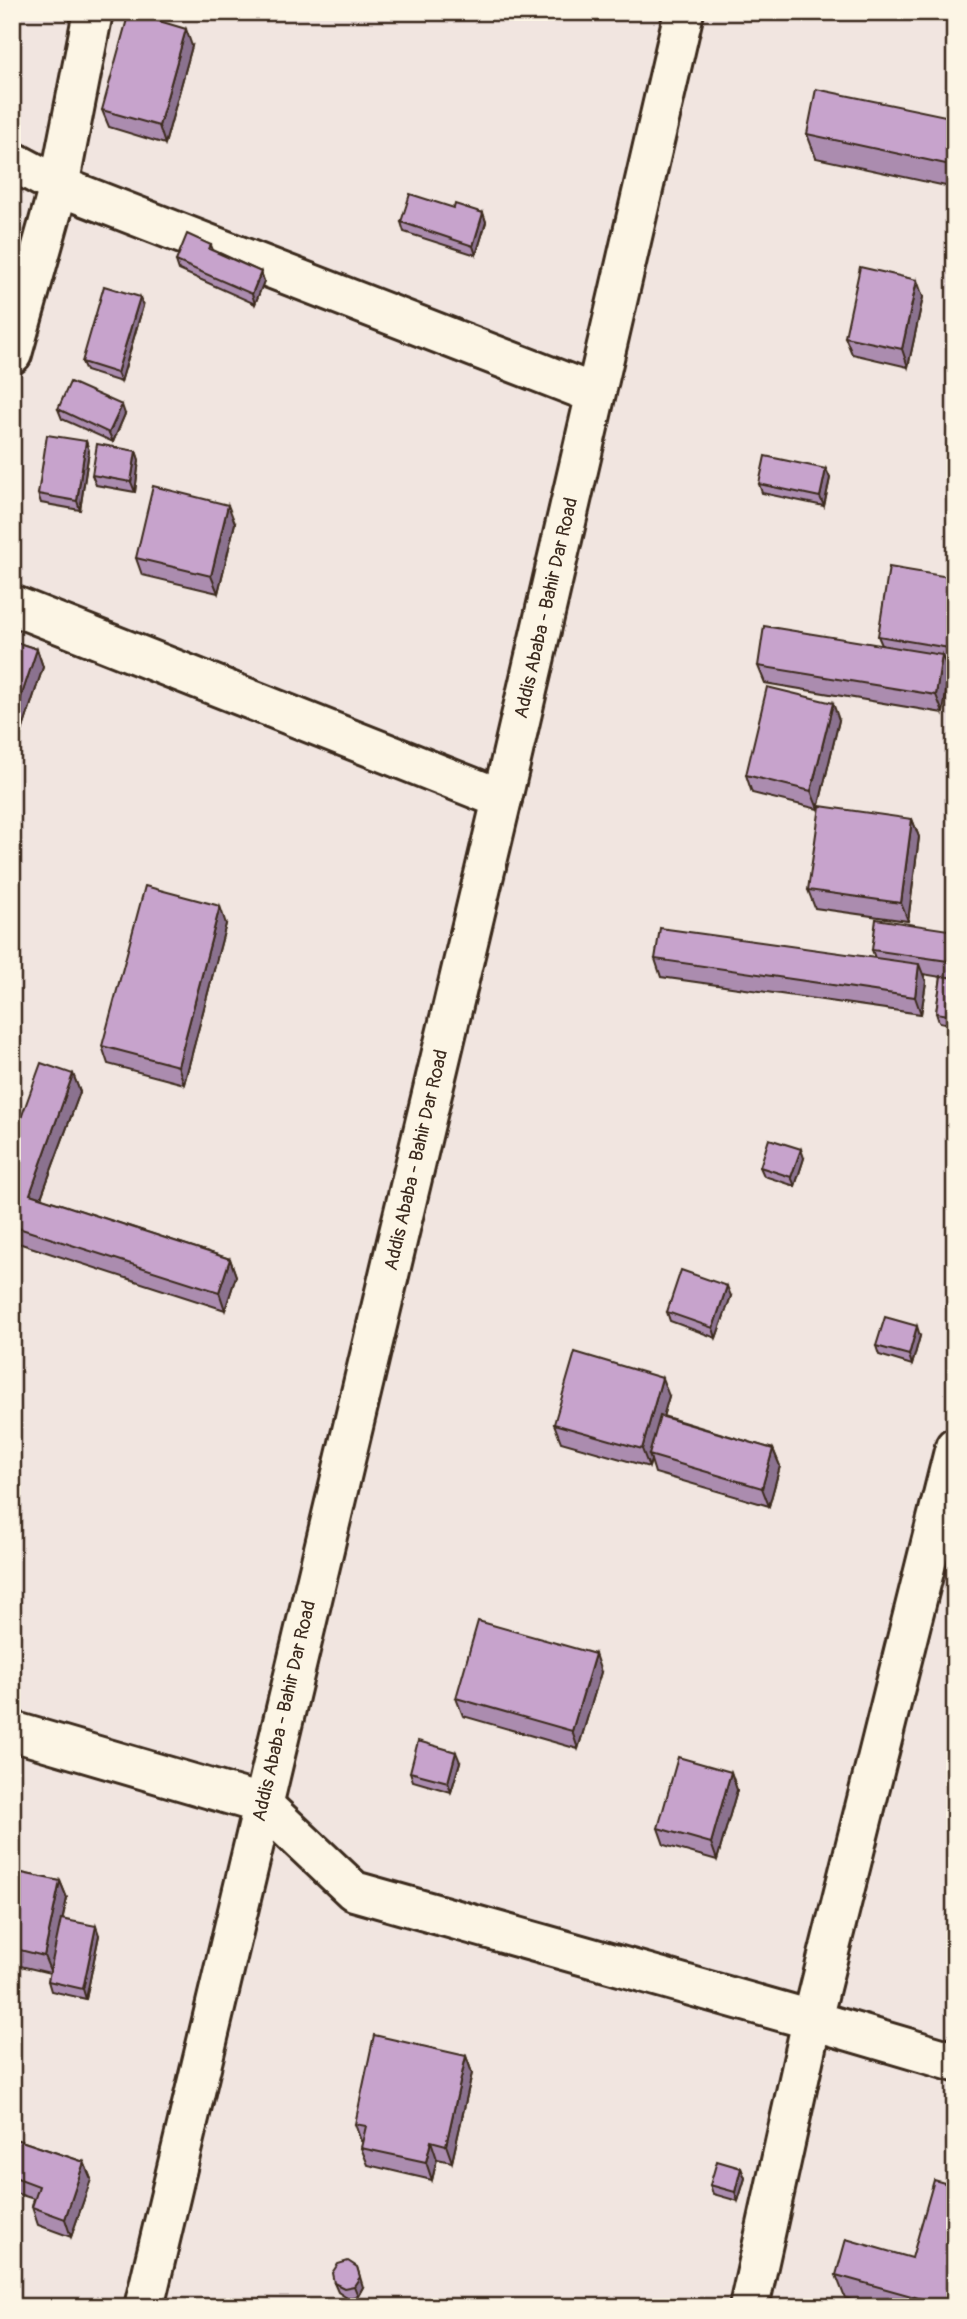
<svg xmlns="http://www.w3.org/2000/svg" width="967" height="2319" font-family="Pangolin,sans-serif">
	<rect width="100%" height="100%" fill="#f1e5e0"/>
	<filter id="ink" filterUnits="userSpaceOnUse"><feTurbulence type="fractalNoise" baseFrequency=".0143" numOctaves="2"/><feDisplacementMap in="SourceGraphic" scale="14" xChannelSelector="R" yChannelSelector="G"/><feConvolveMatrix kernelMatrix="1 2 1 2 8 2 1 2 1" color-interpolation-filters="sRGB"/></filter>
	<g filter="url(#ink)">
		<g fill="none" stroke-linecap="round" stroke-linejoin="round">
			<defs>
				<g id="minor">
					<polyline points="12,161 59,186 595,394"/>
					<polyline points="12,354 59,186 93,12"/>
					<polyline points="12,605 502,799"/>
					<polyline points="12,1731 262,1804 354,1891 812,2020 955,2062"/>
					<polyline points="749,2307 812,2020 955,1447"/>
				</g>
				<polyline id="trunk" points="144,2307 502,799 684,12"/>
			</defs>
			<use href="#minor" stroke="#3b2a1e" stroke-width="44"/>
			<use href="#trunk" stroke="#3b2a1e" stroke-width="44"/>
			<use href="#minor" stroke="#fcf5e5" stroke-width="38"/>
			<use href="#trunk" stroke="#fcf5e5" stroke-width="38"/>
		</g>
		<g fill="#ab8caf" stroke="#3b2a1e" stroke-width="2">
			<polygon points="192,46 165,144 109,127 102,110"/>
			<polygon points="955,118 955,188 816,158 807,134"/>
			<polygon points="454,208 483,213 486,222 476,255 404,232 401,222"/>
			<polygon points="211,245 213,250 261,272 264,281 255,304 179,270 176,261"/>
			<polygon points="923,297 908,367 852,354 845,337"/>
			<polygon points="143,306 121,382 86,371 82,362"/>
			<polygon points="58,409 125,414 113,442 62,419"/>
			<polygon points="86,441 89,451 80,510 41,503 38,494"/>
			<polygon points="136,451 139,460 135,492 96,485 92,475"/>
			<polygon points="830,478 824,506 762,493 759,484"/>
			<polygon points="235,523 218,593 142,575 136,558"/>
			<polygon points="955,578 955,665 945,664 949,673 943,713 765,683 758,666 882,645 878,636"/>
			<polygon points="12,641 37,649 43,667 16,750 12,749"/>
			<polygon points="839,720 818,809 752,793 746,775"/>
			<polygon points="912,819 919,837 908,921 815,908 808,890"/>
			<polygon points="226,924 184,1084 108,1064 102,1046"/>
			<polygon points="955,931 955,1025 939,1022 936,1013 941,977 923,974 926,982 921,1014 661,977 655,959 875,958 872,950"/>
			<polygon points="73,1074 80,1092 41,1198 230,1259 236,1276 225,1310 12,1241 12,1143"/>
			<polygon points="804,1158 795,1186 764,1176 760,1167"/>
			<polygon points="731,1296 716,1338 670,1321 667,1312"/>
			<polygon points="920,1336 912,1365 879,1355 876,1346"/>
			<polygon points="669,1396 663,1416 773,1449 780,1466 769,1506 655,1473 651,1460 649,1467 561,1442 554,1424"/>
			<polygon points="601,1672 578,1749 463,1716 456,1698"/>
			<polygon points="460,1762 451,1792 413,1781 410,1772"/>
			<polygon points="731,1772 737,1790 717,1860 664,1845 658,1828"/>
			<polygon points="12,1871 60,1881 67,1898 62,1919 99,1935 86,1999 51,1991 48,1981 50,1973 12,1964"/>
			<polygon points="466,2056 472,2073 452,2162 437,2159 432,2180 368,2165 361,2148 363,2142 361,2141 355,2124"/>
			<polygon points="12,2138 84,2162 91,2179 71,2237 38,2225 32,2207 34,2199 12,2192"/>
			<polygon points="741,2168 745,2178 738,2201 713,2194 710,2185"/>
			<polygon points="912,2258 955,2307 875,2307 845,2298 836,2275"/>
			<polygon points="334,2283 363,2287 358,2296 347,2298 338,2292"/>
		</g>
		<g fill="#8b728f" stroke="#3b2a1e" stroke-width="2">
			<polygon points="186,29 192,46 165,144 159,126"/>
			<polygon points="483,213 486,222 476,255 473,246"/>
			<polygon points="261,272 264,281 255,304 252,294"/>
			<polygon points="917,280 923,297 908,367 902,349"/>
			<polygon points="140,297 143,306 121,382 117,373"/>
			<polygon points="122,405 125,414 113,442 109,433"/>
			<polygon points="86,441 89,451 80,510 77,501"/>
			<polygon points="136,451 139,460 135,492 131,482"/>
			<polygon points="826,469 830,478 824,506 820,497"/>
			<polygon points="228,505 235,523 218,593 211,576"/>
			<polygon points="37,649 43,667 16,750 12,740 12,724"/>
			<polygon points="942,655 949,673 943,713 936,695"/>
			<polygon points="833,703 839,720 818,809 811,791"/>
			<polygon points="912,819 919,837 908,921 901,903"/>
			<polygon points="220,906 226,924 184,1084 178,1066"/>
			<polygon points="919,964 926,982 921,1014 915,997"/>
			<polygon points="12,1067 17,1078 12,1092"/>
			<polygon points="73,1074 80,1092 36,1211 30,1194"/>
			<polygon points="801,1149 804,1158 795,1186 791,1177"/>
			<polygon points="230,1259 236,1276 225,1310 219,1292"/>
			<polygon points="727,1286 731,1296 716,1338 713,1328"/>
			<polygon points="917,1326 920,1336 912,1365 909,1355"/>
			<polygon points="662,1378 669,1396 652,1456 649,1455 651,1460 649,1467 642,1449"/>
			<polygon points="773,1449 780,1466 769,1506 762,1488"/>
			<polygon points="595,1654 601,1672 578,1749 572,1731"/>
			<polygon points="456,1752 460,1762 451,1792 448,1782"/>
			<polygon points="731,1772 737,1790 717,1860 711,1843"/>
			<polygon points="60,1881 67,1898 51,1973 44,1956"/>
			<polygon points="96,1926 99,1935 86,1999 83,1989"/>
			<polygon points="466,2056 472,2073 452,2162 446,2145"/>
			<polygon points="431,2141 437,2159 432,2180 426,2162"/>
			<polygon points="84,2162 91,2179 71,2237 65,2219"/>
			<polygon points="741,2168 745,2178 738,2201 735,2192"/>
			<polygon points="357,2267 363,2287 358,2296 354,2286"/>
		</g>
		<g fill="#c7a3cc" stroke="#3b2a1e" stroke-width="2">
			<polygon points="129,12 186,29 159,126 102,110"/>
			<polygon points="816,89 955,118 955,166 807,134"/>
			<polygon points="410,194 454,208 455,204 483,213 473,246 401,222"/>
			<polygon points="187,234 211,245 209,249 261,272 252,294 176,261"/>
			<polygon points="860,267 917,280 902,349 845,337"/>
			<polygon points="104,286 140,297 117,373 82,362"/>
			<polygon points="70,382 122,405 109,433 58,409"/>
			<polygon points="47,435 86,441 77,501 38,494"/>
			<polygon points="97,444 136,451 131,482 92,475"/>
			<polygon points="765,456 826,469 820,497 759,484"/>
			<polygon points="153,486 228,505 211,576 136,558"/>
			<polygon points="889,567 955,578 955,649 878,636"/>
			<polygon points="764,626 942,655 936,695 758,666"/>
			<polygon points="12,641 37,649 12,724"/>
			<polygon points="767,687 833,703 811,791 746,775"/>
			<polygon points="820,806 912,819 901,903 808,890"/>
			<polygon points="145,886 220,906 178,1066 102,1046"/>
			<polygon points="876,919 955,931 955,962 872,950"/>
			<polygon points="660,928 919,964 915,997 655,959"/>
			<polygon points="941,976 955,978 955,1016 936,1013"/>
			<polygon points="41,1063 73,1074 30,1194 230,1259 219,1292 12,1226 12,1143"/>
			<polygon points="769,1139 801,1149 791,1177 760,1167"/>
			<polygon points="681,1270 727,1286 713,1328 667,1312"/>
			<polygon points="885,1317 917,1326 909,1355 876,1346"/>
			<polygon points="575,1352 662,1378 642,1449 554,1424"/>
			<polygon points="660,1416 773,1449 762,1488 649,1455"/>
			<polygon points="478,1621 595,1654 572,1731 456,1698"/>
			<polygon points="418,1741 456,1752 448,1782 410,1772"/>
			<polygon points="678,1757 731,1772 711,1843 658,1828"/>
			<polygon points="12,1871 60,1881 44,1956 12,1948"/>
			<polygon points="61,1919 96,1926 83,1989 48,1981"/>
			<polygon points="374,2035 466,2056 446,2145 431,2141 426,2162 361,2148 366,2126 355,2124"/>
			<polygon points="12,2138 84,2162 65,2219 32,2207 39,2186 12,2176"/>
			<polygon points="717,2161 741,2168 735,2192 710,2185"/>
			<polygon points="934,2180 955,2186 955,2307 951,2307 836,2275 846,2239 912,2258"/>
			<polygon points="348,2261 357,2267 360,2277 354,2286 344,2288 334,2283 332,2273 338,2264"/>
		</g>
	</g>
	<g text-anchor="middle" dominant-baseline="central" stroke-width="7" stroke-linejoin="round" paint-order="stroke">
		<g font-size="19" fill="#3b2a1e" stroke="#fcf5e5">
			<text transform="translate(546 608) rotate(-77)">Addis Ababa - Bahir Dar Road</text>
			<text transform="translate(416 1160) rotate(-77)">Addis Ababa - Bahir Dar Road</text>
			<text transform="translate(284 1711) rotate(-77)">Addis Ababa - Bahir Dar Road</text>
		</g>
	</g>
	<rect width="967" height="2319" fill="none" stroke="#fcf5e5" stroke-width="42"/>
	<rect x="21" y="21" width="925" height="2277" fill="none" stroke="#3b2a1e" stroke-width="2.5" filter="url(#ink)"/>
</svg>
